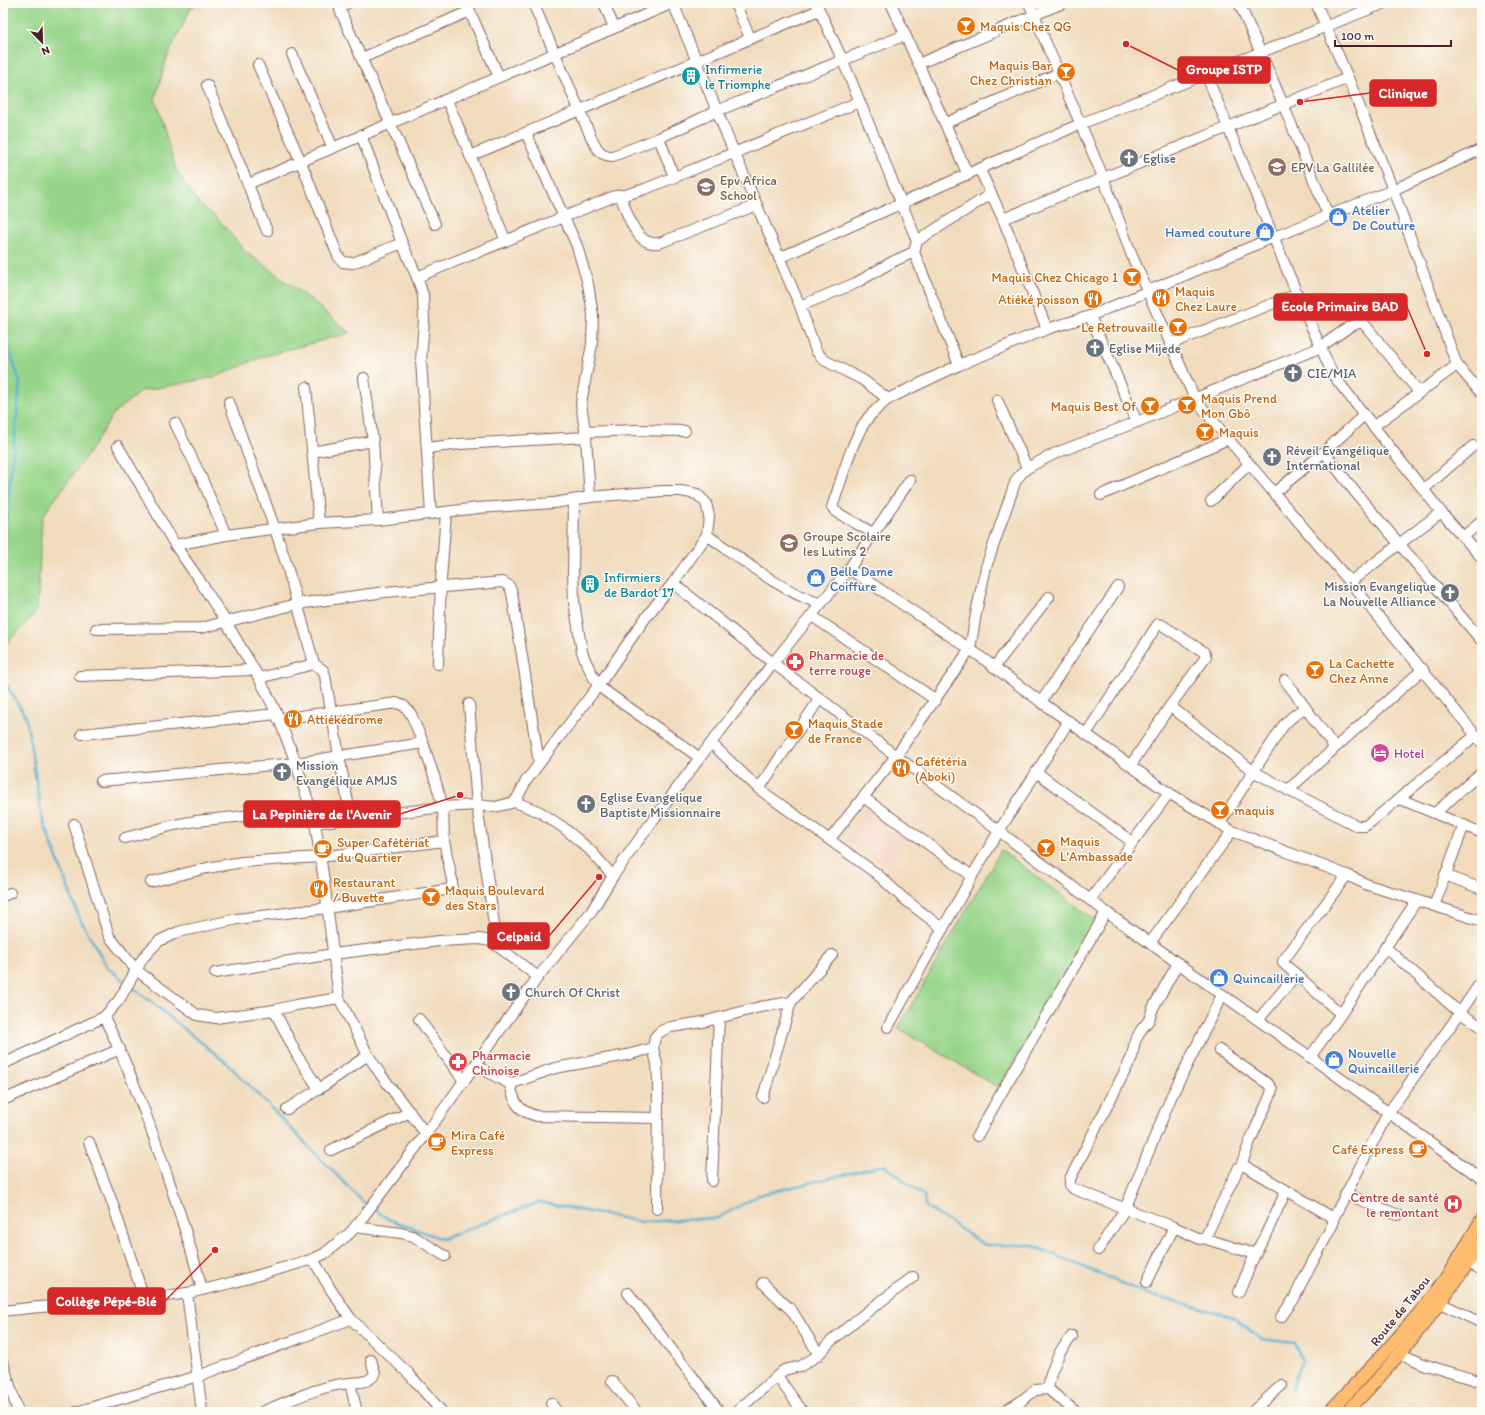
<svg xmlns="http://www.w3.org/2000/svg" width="1485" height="1415" font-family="Itim,sans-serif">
	<rect width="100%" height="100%" fill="#fdfcf7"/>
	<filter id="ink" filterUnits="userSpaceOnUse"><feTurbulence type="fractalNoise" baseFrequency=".025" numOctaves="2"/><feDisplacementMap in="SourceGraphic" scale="8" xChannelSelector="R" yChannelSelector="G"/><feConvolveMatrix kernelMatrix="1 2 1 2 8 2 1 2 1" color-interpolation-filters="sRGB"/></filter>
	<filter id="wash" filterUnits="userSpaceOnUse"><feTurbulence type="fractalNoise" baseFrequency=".012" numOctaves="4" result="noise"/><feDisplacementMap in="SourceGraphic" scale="16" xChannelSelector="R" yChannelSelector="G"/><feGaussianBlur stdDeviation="0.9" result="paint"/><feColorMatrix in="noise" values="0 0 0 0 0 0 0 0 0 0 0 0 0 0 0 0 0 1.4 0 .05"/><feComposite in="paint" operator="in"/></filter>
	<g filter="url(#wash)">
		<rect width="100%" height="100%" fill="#f1dbbd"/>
		<polygon fill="#f4d3c0" points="870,806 911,836 887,868 847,839"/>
		<g fill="#98d58a" stroke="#717a5a">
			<polygon points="3,3 199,3 191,8 168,55 155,98 176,170 198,203 218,219 245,251 310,299 349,333 265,356 215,377 141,391 114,413 90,451 42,517 37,611 3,648"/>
			<polygon points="1001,850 1096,921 999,1088 898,1028"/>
		</g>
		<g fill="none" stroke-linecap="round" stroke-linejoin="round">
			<g stroke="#54b1d3" stroke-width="2.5">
				<polyline points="3,327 20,383 3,552"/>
				<polyline points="3,679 26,717 42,818 79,917 107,967 126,982"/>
				<polyline points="130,985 228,1064 362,1201 368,1205"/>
				<polyline points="374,1209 388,1219 442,1239 539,1202 641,1222 718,1218 759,1195 884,1165 924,1196 926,1207 985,1245 1031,1245 1152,1296 1231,1316 1261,1339 1295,1343 1302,1361 1291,1390"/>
			</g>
		</g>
	</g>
	<g filter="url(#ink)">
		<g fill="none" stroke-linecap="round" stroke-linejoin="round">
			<defs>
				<g id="minor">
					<polyline points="348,3 342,6 340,10 435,224"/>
					<polyline points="466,3 499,77"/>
					<path d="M 533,3 L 591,137 C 597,148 599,156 613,156 L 659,138 L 717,111 L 905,35"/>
					<polyline points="604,3 614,28"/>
					<polyline points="673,3 728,138 800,306 816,351 824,360 863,380 888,399 959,365 1047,329 1090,316 1274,237 1393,190 1482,149"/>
					<polyline points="735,3 750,38"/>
					<polyline points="816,3 843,61 917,241"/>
					<polyline points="891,3 968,175"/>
					<polyline points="1029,3 1103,177 1132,256 1195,399 1228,439 1350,582 1482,743"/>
					<polyline points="1239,3 1283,104 1328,215"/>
					<polyline points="1316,3 1348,78 1393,190 1457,365 1482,394"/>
					<polyline points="292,54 333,148"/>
					<polyline points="362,58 470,11"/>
					<polyline points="918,64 1063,3"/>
					<polyline points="258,65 301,162 338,256 343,262 353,263 402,243"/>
					<polyline points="1206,74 1297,294 1333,375 1441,512 1482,558"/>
					<polyline points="207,85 267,231"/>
					<polyline points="447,100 506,241"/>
					<polyline points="946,123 1059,73"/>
					<polyline points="526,133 577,246 588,284 593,315 592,344 581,403 586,437 590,497"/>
					<polyline points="361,135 402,243 417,277 615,196 625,195 645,189 859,102"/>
					<polyline points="659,138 674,177"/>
					<polyline points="470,156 819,10"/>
					<polyline points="980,170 1003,219 1047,329"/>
					<polyline points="248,184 673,3"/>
					<path d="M 620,195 C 626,209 634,242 653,243 C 656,244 659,243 662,242 L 757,205"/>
					<polyline points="1003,219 1348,78"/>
					<polyline points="914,252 959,365"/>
					<polyline points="779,258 1080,124 1385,3"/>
					<polyline points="417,277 423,295 424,321 421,360 431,514"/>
					<polyline points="800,306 856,283 892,262 914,252 917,241 991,194"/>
					<polyline points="1090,316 1137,422"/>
					<polyline points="1170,344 1297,294"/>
					<polyline points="306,387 319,523"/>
					<polyline points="997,400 1027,468"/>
					<polyline points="229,402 275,529 287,566 314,664"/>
					<polyline points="175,423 202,479 226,535"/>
					<polyline points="1374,426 1457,365"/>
					<polyline points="585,432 636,430 685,431"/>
					<polyline points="373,441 378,520"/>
					<polyline points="118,446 175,545 198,578 226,622 259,678 277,714 296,763 315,823 324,881 339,998 368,1055 381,1075 426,1134"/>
					<polyline points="427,448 460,444 586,437"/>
					<polyline points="312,452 373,441 364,378"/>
					<polyline points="1324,452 1355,492 1482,641"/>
					<polyline points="1424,489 1473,446"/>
					<polyline points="1274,493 1324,452 1364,415"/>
					<polyline points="1101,495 1228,439"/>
					<polyline points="574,501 573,571 574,602 582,652 586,662 598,686 644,620 673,583 707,535"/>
					<polyline points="1211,501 1249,464"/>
					<path d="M 873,533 L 836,512 L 832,507 C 842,480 851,440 868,418 C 874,411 881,405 888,399"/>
					<polyline points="1463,537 1482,521"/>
					<path d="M 175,545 L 226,535 L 319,523 L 378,520 L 478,508 L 554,503 L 590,497 L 662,491 L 681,491 L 697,494 L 706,503 L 709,516 L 707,535 C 743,560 779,590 821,604"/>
					<polyline points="849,569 970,649 1041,702 1169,793 1232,831 1347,875 1368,885 1482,921"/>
					<polyline points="1350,582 1441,512"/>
					<polyline points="673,583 773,663 849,569 910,480"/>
					<polyline points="812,616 936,700"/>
					<polyline points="96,629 201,628 297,604 385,592 503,582 509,586 512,593 539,763"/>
					<polyline points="438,664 441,580 446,513"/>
					<polyline points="994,667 1049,597"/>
					<polyline points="80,676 254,670"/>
					<polyline points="259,678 314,664 323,670 325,676 339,756 351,818"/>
					<polyline points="1285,680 1335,748"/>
					<polyline points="1041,702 1118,587"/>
					<polyline points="469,704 477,805 497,945"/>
					<polyline points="1170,706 1253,771 1288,790 1423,669"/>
					<polyline points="82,734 277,714"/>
					<polyline points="1086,734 1158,624 1162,625 1204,652 1206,657 1170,706 1131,765"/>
					<polyline points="711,743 759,789 820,698"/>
					<polyline points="1036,772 1132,842"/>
					<polyline points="101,781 296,763 423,743"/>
					<polyline points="759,789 877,874 902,897 943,929"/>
					<polyline points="1288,790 1357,826 1365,826 1372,821 1476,735"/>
					<polyline points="863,797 972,876"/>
					<polyline points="1400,799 1482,833"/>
					<polyline points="515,802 526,781 598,686 700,758"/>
					<polyline points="1435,813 1482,772"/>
					<polyline points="315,823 443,807 477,805 495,807 515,802 540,812 564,828 590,850 613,876"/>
					<polyline points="1220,823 1283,726 1291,718 1305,707"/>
					<polyline points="74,824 109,936 136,970 197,1015 216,1018 274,1010 296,1005 339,998"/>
					<polyline points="125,838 174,825 196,821 311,809"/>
					<polyline points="830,839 896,756 970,649 977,608 986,567 1016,480 1021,474 1027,468 1056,453 1137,422 1319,348 1349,327 1361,322 1365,325 1419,392"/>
					<polyline points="1445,875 1482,889"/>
					<polyline points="151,882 207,868 242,862 320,857 444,841"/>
					<polyline points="3,896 10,893"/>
					<polyline points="1090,900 1169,793"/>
					<polyline points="1434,906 1464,825"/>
					<polyline points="1150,943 1232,831"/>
					<polyline points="1385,947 1460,1013 1482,1027"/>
					<polyline points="1178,963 1153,1008 1149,1020 1141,1030 1135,1041 1132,1057 1070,1179 1070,1185 1074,1189 1174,1227 1200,1239 1206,1236 1239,1167 1241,1166 1250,1141 1271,1094 1272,1089 1268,1084 1219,1050"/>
					<polyline points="215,973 333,954 439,941 479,939 491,941 538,977"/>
					<polyline points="274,1010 298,1057 319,1089"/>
					<polyline points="1341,1014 1283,963 1283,961 1347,875"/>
					<path d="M 104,1017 C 131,1071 151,1127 170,1184 C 182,1219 193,1254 202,1290"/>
					<polyline points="419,1019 464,1081"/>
					<polyline points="1258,1020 1296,975"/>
					<polyline points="888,1027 972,876 999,831 1069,721"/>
					<polyline points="1310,1057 1341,1014 1417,900"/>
					<polyline points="3,1064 104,1017 119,1000 143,958 149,951 159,941 178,932 237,919 327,908 445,890 452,888 452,880 444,841 443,807 434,776 423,743 411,714 404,706 397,703 278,719"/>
					<polyline points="475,1065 510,1084 555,1068 627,1055 653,1048"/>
					<path d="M 510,1084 C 514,1102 517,1111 537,1116 L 658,1118"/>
					<polyline points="763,1097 791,1002"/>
					<polyline points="3,1100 120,1049"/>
					<polyline points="287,1109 319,1089 368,1055"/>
					<path d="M 977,1136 C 1019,1061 1063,987 1106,912"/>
					<polyline points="89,1142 112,1202 144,1298"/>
					<polyline points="331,1150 410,1112"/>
					<polyline points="1241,1166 1245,1166 1330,1216 1333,1219"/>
					<polyline points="712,1181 719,1018"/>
					<polyline points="1346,1194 1398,1215"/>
					<polyline points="657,1209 658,1081 657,1064 653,1048 655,1037 661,1031 671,1027 703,1022 760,1007 791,1002 832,955"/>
					<polyline points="355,1227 401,1233 413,1236 445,1256"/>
					<polyline points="1203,1238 1255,1254"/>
					<polyline points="1098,1250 1125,1209 1172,1095 1222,995"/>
					<polyline points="313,1259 331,1290 351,1319 409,1374 442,1412"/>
					<polyline points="1468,1263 1482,1270"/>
					<polyline points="1147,1282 1174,1227"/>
					<polyline points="763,1283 792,1311 818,1353"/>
					<polyline points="1239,1292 1255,1254 1265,1236 1286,1191"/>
					<polyline points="187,1293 202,1412"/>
					<polyline points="628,1293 720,1412"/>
					<polyline points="1440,1303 1482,1323"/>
					<path d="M 3,1311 C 64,1303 126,1303 187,1293 C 230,1285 272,1271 313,1259 L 324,1254 L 350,1233 L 360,1221 L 426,1134 L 538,977 L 591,912 L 613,876 L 645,831 L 711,743 L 773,663 L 896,756 L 999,831 L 1106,912 L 1482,1179"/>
					<polyline points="1281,1317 1294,1299 1302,1282 1333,1224 1333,1219 1388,1113 1460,1013 1482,980"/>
					<polyline points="1401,1354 1426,1365 1482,1382"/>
					<polyline points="3,1363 18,1412"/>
					<polyline points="777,1376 803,1412"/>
					<polyline points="612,1381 637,1412"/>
					<polyline points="350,1383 357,1412"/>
					<polyline points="1048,1389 1076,1412"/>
					<polyline points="551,1403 557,1412"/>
					<polyline points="76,1412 198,1376 351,1319"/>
					<path d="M 262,1412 C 289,1401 321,1385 350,1383 C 359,1382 369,1383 375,1374 L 371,1360"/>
					<polyline points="736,1412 784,1370 801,1366 817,1356 829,1343 855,1321 913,1277"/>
					<polyline points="1003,1412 1020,1402 1035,1390 1048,1389 1051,1373 1060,1352 1072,1336"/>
					<polyline points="1252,1412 1282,1385"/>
				</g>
				<g id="major">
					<path d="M 1329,1412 C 1362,1377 1395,1343 1425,1306 C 1447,1279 1464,1249 1482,1219"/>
					<path d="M 1346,1412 C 1398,1361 1442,1303 1482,1242"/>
				</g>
			</defs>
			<use href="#minor" stroke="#84615e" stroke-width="12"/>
			<use href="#major" stroke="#84615e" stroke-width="14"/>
			<use href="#minor" stroke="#fff" stroke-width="10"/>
			<use href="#major" stroke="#fdbc70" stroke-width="12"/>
		</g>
	</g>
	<defs>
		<symbol id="bar-disc" viewBox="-11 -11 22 22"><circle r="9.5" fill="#e8710a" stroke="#fdfcf7"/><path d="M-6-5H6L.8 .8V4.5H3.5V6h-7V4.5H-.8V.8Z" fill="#fff"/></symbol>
		<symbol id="building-disc" viewBox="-11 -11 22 22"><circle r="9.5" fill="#0f9aa8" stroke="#fdfcf7"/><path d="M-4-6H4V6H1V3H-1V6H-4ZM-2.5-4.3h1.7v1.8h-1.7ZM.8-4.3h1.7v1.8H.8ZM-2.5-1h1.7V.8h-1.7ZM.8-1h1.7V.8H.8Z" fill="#fff"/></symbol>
		<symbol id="church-disc" viewBox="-11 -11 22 22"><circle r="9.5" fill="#6b7280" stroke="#fdfcf7"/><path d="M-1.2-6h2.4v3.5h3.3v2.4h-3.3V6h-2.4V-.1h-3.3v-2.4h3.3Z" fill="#fff"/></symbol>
		<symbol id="school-disc" viewBox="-11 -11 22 22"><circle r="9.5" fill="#8d6e63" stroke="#fdfcf7"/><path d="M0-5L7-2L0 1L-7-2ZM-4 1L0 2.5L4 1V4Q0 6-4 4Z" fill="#fff"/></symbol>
		<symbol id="shop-disc" viewBox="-11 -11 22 22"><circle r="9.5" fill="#3f7fe0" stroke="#fdfcf7"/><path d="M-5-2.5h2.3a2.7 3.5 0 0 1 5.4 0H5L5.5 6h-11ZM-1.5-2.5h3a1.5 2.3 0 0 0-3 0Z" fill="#fff"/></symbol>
		<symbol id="restaurant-disc" viewBox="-11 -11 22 22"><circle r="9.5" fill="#e8710a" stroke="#fdfcf7"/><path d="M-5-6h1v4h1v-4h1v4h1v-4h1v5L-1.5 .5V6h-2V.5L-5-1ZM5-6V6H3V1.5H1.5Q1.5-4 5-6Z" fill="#fff"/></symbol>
		<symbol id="pharmacy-disc" viewBox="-11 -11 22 22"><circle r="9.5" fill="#e0444e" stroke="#fdfcf7"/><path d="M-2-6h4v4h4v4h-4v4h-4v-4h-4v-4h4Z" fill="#fff"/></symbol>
		<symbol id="hotel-disc" viewBox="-11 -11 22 22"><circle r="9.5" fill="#d1479c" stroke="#fdfcf7"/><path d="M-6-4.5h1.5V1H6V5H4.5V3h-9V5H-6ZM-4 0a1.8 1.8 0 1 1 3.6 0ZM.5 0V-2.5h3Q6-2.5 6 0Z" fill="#fff"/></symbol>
		<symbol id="cafe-disc" viewBox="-11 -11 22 22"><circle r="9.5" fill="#e8710a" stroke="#fdfcf7"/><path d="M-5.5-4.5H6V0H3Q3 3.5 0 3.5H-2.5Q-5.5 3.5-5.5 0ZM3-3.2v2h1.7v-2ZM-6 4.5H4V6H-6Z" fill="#fff"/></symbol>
		<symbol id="hospital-disc" viewBox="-11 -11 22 22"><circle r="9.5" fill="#e0444e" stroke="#fdfcf7"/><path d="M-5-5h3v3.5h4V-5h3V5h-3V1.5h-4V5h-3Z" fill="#fff"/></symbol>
	</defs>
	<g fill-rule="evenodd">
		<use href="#bar-disc" x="955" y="15" width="22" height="22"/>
		<use href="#bar-disc" x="1055" y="61" width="22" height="22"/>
		<use href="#building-disc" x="680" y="65" width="22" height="22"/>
		<use href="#church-disc" x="1118" y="147" width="22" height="22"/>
		<use href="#school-disc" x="1266" y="156" width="22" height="22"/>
		<use href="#school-disc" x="695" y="176" width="22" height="22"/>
		<use href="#shop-disc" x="1327" y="206" width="22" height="22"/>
		<use href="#shop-disc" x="1254" y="221" width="22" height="22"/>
		<use href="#bar-disc" x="1121" y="266" width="22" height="22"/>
		<use href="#restaurant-disc" x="1150" y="287" width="22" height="22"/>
		<use href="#restaurant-disc" x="1082" y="288" width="22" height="22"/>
		<use href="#bar-disc" x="1167" y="316" width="22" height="22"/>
		<use href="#church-disc" x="1084" y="337" width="22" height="22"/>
		<use href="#church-disc" x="1282" y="362" width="22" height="22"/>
		<use href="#bar-disc" x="1176" y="394" width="22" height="22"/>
		<use href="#bar-disc" x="1139" y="395" width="22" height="22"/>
		<use href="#bar-disc" x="1194" y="421" width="22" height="22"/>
		<use href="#church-disc" x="1261" y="446" width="22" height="22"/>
		<use href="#school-disc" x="778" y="532" width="22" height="22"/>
		<use href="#shop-disc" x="805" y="567" width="22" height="22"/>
		<use href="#building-disc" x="579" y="573" width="22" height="22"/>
		<use href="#church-disc" x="1439" y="582" width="22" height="22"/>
		<use href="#pharmacy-disc" x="784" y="651" width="22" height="22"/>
		<use href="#bar-disc" x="1304" y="659" width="22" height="22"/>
		<use href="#restaurant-disc" x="282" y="708" width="22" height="22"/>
		<use href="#bar-disc" x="783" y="719" width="22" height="22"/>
		<use href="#hotel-disc" x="1369" y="742" width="22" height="22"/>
		<use href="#restaurant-disc" x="890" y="757" width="22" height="22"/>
		<use href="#church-disc" x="271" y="761" width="22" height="22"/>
		<use href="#church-disc" x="575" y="793" width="22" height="22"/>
		<use href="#bar-disc" x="1209" y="799" width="22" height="22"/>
		<use href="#bar-disc" x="1035" y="837" width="22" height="22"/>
		<use href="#cafe-disc" x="312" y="838" width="22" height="22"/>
		<use href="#restaurant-disc" x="308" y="878" width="22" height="22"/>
		<use href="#bar-disc" x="420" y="886" width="22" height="22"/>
		<use href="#shop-disc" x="1208" y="967" width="22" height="22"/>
		<use href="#church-disc" x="500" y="981" width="22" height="22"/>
		<use href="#shop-disc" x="1323" y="1049" width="22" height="22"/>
		<use href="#pharmacy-disc" x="447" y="1051" width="22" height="22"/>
		<use href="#cafe-disc" x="426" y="1131" width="22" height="22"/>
		<use href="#cafe-disc" x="1407" y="1138" width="22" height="22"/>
		<use href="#hospital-disc" x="1442" y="1193" width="22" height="22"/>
	</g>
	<g text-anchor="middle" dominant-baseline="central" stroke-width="3" stroke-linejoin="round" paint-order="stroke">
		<g font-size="13" fill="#c56008" stroke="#fdfcf7" text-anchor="start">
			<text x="980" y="26">Maquis Chez QG</text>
			<text x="1052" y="65" text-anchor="end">Maquis Bar<tspan x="1052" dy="15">Chez Christian</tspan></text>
			<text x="1118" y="277" text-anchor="end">Maquis Chez Chicago 1</text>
			<text x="1175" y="291">Maquis<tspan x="1175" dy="15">Chez Laure</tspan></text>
			<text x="1079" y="299" text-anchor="end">Atiéké poisson</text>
			<text x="1164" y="327" text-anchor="end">Le Retrouvaille</text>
			<text x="1201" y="398">Maquis Prend<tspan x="1201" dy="15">Mon Gbô</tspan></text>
			<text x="1136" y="406" text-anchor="end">Maquis Best Of</text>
			<text x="1219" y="432">Maquis</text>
			<text x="1329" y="663">La Cachette<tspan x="1329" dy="15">Chez Anne</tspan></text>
			<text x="307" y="719">Attiékédrome</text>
			<text x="808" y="723">Maquis Stade<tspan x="808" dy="15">de France</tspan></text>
			<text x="915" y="761">Cafétéria<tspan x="915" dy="15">(Aboki)</tspan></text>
			<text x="1234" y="810">maquis</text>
			<text x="1060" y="841">Maquis<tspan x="1060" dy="15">L'Ambassade</tspan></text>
			<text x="337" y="842">Super Cafétériat<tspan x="337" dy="15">du Quartier</tspan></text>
			<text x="333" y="882">Restaurant<tspan x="333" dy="15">/ Buvette</tspan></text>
			<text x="445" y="890">Maquis Boulevard<tspan x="445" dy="15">des Stars</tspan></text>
			<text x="451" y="1135">Mira Café<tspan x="451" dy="15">Express</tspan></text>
			<text x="1404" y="1149" text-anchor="end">Café Express</text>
		</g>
		<g font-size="13" fill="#0d838f" stroke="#fdfcf7" text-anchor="start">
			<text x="705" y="69">Infirmerie<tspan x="705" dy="15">le Triomphe</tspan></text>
			<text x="604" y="577">Infirmiers<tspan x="604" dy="15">de Bardot 17</tspan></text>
		</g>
		<g font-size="13" fill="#5b616d" stroke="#fdfcf7" text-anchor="start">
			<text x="1143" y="158">Eglise</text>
			<text x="1109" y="348">Eglise Mijede</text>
			<text x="1307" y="373">CIE/MIA</text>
			<text x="1286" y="450">Réveil Evangélique<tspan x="1286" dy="15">International</tspan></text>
			<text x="1436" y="586" text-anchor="end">Mission Evangelique<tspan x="1436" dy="15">La Nouvelle Alliance</tspan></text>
			<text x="296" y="765">Mission<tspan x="296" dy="15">Evangélique AMJS</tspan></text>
			<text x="600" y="797">Eglise Evangelique<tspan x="600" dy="15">Baptiste Missionnaire</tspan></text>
			<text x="525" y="992">Church Of Christ</text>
		</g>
		<g font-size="13" fill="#785e54" stroke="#fdfcf7" text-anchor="start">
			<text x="1291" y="167">EPV La Gallilée</text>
			<text x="720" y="180">Epv Africa<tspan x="720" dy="15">School</tspan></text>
			<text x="803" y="536">Groupe Scolaire<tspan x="803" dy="15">les Lutins 2</tspan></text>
		</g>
		<g font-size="13" fill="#366cbe" stroke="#fdfcf7" text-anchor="start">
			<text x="1352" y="210">Atelier<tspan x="1352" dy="15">De Couture</tspan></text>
			<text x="1251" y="232" text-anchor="end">Hamed couture</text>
			<text x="830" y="571">Belle Dame<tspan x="830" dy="15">Coiffure</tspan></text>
			<text x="1233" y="978">Quincaillerie</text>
			<text x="1348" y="1053">Nouvelle<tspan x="1348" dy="15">Quincaillerie</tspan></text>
		</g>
		<g font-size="13" fill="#be3a42" stroke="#fdfcf7" text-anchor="start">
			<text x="809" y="655">Pharmacie de<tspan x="809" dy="15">terre rouge</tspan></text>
			<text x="472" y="1055">Pharmacie<tspan x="472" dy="15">Chinoise</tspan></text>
			<text x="1439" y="1197" text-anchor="end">Centre de santé<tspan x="1439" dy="15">le remontant</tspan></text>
		</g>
		<g font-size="13" fill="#b23c85" stroke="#fdfcf7" text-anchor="start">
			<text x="1394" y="753">Hotel</text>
		</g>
		<g font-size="13" fill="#4a1f2b" stroke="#fdfcf7">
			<text transform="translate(1400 1311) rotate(-51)">Route de Tabou</text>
		</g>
	</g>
	<path fill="none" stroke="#d62828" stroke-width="1.5" d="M1126 44L1178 70M1300 102L1370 93M1427 354L1407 307M460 795L400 814M599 877L549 936M215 1250L165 1301"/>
	<g fill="#d62828" stroke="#fdfcf7" stroke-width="1.5">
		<circle cx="1126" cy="44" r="4"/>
		<circle cx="1300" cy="102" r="4"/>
		<circle cx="1427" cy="354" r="4"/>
		<circle cx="460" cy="795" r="4"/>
		<circle cx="599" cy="877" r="4"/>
		<circle cx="215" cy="1250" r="4"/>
	</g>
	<g fill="#d62828" stroke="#d62828" stroke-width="1.5">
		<rect x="1178" y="57" width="92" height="26" rx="4"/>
		<rect x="1370" y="80" width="66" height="26" rx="4"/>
		<rect x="1274" y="294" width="133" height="26" rx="4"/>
		<rect x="244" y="801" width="156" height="26" rx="4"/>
		<rect x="488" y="923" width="61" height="26" rx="4"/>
		<rect x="48" y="1288" width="117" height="26" rx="4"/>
	</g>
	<g font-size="14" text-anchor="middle" font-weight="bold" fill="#fff">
		<text x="1224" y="74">Groupe ISTP</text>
		<text x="1403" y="98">Clinique</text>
		<text x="1340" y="311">Ecole Primaire BAD</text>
		<text x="322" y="819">La Pepinière de l'Avenir</text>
		<text x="519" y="941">Celpaid</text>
		<text x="106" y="1306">Collège Pépé-Blé</text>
	</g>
	<rect width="1485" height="1415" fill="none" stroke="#fdfcf7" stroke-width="16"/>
	<g transform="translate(42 42) rotate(157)" stroke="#fdfcf7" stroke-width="3" paint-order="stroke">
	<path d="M0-3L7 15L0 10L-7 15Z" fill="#4a1f2b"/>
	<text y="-6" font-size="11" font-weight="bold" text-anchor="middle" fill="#4a1f2b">N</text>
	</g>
	<path d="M1335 40v6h116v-6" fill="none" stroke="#4a1f2b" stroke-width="2"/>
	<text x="1341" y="40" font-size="12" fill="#4a1f2b" stroke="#fdfcf7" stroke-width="3" paint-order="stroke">100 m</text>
</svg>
